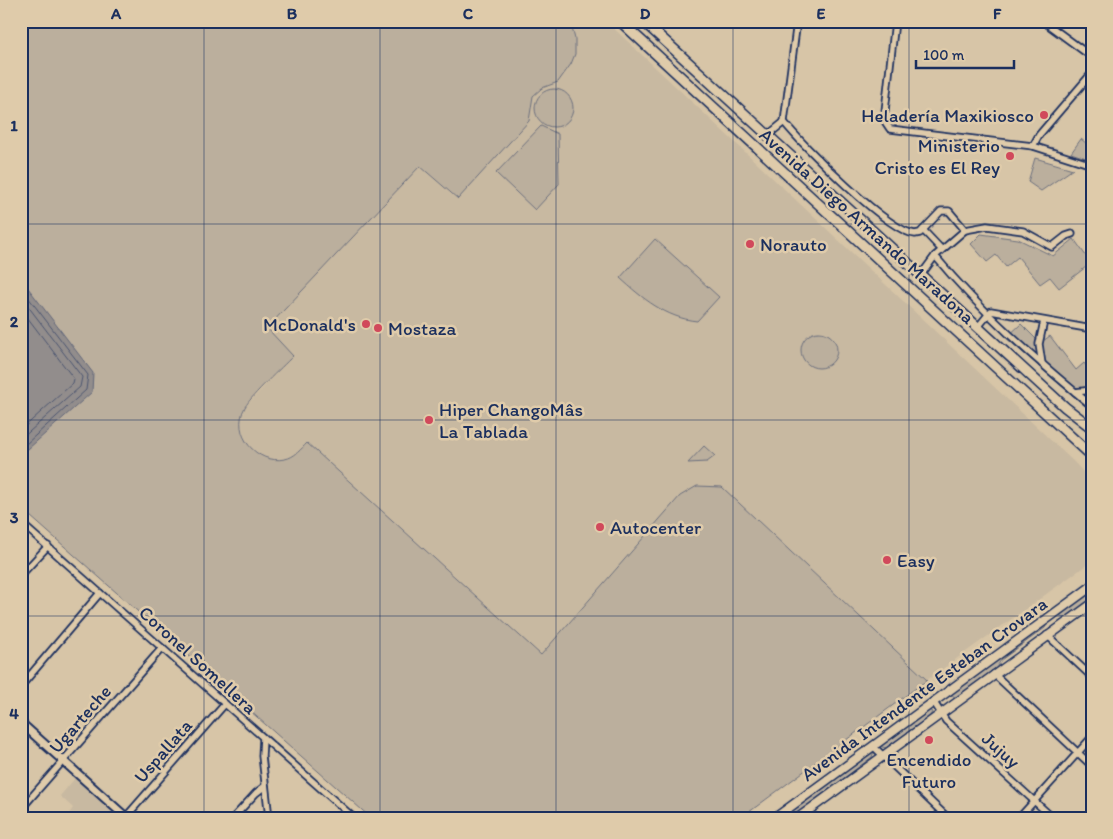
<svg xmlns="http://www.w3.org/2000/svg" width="1113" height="839" font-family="Itim,sans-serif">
	<rect width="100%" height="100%" fill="#d7c5a7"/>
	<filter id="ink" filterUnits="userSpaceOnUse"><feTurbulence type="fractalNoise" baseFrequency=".02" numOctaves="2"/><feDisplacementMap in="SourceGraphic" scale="10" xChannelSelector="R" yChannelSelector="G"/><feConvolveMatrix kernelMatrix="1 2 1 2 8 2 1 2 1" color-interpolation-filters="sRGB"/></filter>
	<g filter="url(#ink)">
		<g fill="#c8b9a1">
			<polygon points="570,21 606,21 1076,464 1092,482 1092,561 927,680 722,488 680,496 541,655 307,443 296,454 286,459 272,460 259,455 245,442 240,423 245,407 292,356 267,328 420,166 457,199 531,107 533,96 542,88 553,84 572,25"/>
			<polygon points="76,777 118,814 119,818 71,818 68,815 73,808 60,796"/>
		</g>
		<g fill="#bbaf9d" stroke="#6b6f7e">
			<path d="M 21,21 L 570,21 L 575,39 L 575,54 L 571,64 L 558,82 L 542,88 L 533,96 L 529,121 L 458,199 L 420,166 L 267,328 L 293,356 C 281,368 252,395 245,407 C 230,434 257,465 285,459 C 295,457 301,449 307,443 L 541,655 L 680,496 L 697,486 L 722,487 L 927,680 L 741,818 L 371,818 L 21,508 Z"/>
			<circle cx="554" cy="108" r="19"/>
			<polygon points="541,126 558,134 559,184 535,210 496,173"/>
			<polygon points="1081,139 1092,148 1092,160 1071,153"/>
			<polygon points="1035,158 1073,169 1041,191 1028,182"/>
			<polygon points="981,234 1018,239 1053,256 1074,239 1091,263 1059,288 1050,277 1040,284 1018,257 1006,267 996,255 987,262 971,244"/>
			<path d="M 655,239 L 719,297 L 697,321 C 666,318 642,298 620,278 Z"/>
			<polygon points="1021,324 1040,343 1050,336 1076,370 1084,363 1092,373 1092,412 1006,338"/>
			<circle cx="819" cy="350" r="18"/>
			<polygon points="704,446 715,456 707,462 688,463"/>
			<polygon points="1092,589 1092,599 1066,618 1061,617 1061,612"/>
			<polygon points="1043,625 1046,626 1045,628 1001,660 996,668 956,697 950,695"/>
			<polygon points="929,710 932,712 930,716 886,748 882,747 881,744"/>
			<polygon points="871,749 874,751 872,757 791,818 779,818"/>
		</g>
		<polygon fill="#928d8c" stroke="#62677a" points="21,283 25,284 93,373 92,392 28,449 21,451"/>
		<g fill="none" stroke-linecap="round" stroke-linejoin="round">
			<g stroke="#4b5570" stroke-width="1">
				<polyline points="21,288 88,375 86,390 26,444 21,446"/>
				<polyline points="21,297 82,377 80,387 21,439"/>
				<polyline points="21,309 74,379 73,383 21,430"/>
			</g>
			<defs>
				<g id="minor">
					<path d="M 797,21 L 784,122 C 802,145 889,232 915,234 L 920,233 L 941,211 L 949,211 L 965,230 L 935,256 C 983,314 1035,359 1092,406"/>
					<polyline points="895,21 884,120 890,129 1033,146 1092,165"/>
					<polyline points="1043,21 1092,57"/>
					<polyline points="768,135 784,122"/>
					<polyline points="1033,146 1039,135 1092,73"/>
					<polyline points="923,230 941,249"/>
					<polyline points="965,230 987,226 1023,231 1052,247 1066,236 1072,234"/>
					<polyline points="921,275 935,256"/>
					<polyline points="978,327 991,311 1092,329"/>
					<polyline points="1042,364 1039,344 1044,321"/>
					<polyline points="1075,392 1092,390"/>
					<polyline points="21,523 354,818"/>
					<polyline points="21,575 48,546"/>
					<polyline points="1047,635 1092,677"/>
					<polyline points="994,674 1092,766"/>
					<polyline points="21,686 100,593"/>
					<polyline points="933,701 946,721 1053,818"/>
					<polyline points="263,738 262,756 269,818"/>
					<polyline points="873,746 948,818"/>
					<polyline points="21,809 162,648"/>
					<polyline points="125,818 225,704"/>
					<polyline points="233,818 256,793 265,786"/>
					<polyline points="1019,818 1092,737"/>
				</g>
				<polyline id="tertiary" points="21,723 127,818"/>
				<g id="secondary">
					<polyline points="775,818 1092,586"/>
					<polyline points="798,818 1092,604"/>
				</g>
				<g id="primary">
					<polyline points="620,21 1092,456"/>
					<polyline points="643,21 1065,407 1092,428"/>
				</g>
			</defs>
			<use href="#minor" stroke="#1b2f5e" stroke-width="9"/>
			<use href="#tertiary" stroke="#1b2f5e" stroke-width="11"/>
			<use href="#secondary" stroke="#1b2f5e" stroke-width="11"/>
			<use href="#primary" stroke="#1b2f5e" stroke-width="12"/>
			<use href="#minor" stroke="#dfcbaa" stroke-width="5.5"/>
			<use href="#tertiary" stroke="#dfcbaa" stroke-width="7"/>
			<use href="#secondary" stroke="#dfcbaa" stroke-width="8"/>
			<use href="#primary" stroke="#dfcbaa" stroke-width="9"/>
		</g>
	</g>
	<path fill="none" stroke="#1b2f5e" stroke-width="1" stroke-opacity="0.55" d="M 204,21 L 204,818M 380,21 L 380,818M 556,21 L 556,818M 733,21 L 733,818M 909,21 L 909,818M 21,224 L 1092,224M 21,420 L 1092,420M 21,616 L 1092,616"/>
	<g fill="#d1495b" stroke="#dfcbaa" stroke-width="2">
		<circle cx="1044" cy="115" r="5"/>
		<circle cx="1010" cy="156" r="5"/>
		<circle cx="750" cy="244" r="5"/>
		<circle cx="366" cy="324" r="5"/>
		<circle cx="378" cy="328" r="5"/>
		<circle cx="429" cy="420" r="5"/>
		<circle cx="600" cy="527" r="5"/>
		<circle cx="887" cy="560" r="5"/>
		<circle cx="929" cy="740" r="5"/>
	</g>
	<g text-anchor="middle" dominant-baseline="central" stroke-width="5" stroke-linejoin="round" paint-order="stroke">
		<g font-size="19" fill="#1b2f5e" stroke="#dfcbaa" text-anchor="start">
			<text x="1034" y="115" text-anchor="end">Heladería Maxikiosco</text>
			<text x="1000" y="145" text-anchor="end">Ministerio<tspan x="1000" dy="22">Cristo es El Rey</tspan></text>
			<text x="760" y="244">Norauto</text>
			<text x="356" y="324" text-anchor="end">McDonald's</text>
			<text x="388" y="328">Mostaza</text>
			<text x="439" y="409">Hiper ChangoMâs<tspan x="439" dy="22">La Tablada</tspan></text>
			<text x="610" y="527">Autocenter</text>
			<text x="897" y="560">Easy</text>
			<text x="929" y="759" text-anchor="middle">Encendido<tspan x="929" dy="22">Futuro</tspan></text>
		</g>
		<g font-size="19" fill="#1b2f5e" stroke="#dfcbaa">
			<text transform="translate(867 226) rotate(42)">Avenida Diego Armando Maradona</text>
			<text transform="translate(198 660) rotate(42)">Coronel Somellera</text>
			<text transform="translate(924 689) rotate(-36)">Avenida Intendente Esteban Crovara</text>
			<text transform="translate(80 719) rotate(-49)">Ugarteche</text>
			<text transform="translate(1001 750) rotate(42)">Jujuy</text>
			<text transform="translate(163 751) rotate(-49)">Uspallata</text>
		</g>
	</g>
	<rect width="1113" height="839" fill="none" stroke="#dfcbaa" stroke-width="55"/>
	<path d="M916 60v8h98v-8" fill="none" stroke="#1b2f5e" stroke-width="2.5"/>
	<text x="923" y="60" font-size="15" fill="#1b2f5e" stroke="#dfcbaa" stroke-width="4" paint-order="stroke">100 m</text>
	<rect x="28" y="28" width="1058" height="784" fill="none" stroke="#1b2f5e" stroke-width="2"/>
	<g font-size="16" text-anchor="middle" font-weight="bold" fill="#1b2f5e">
		<text x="116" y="19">A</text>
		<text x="292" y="19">B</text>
		<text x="468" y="19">C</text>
		<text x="645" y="19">D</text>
		<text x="821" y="19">E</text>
		<text x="997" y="19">F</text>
		<text x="14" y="131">1</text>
		<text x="14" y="327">2</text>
		<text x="14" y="523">3</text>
		<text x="14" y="719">4</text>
	</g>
</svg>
